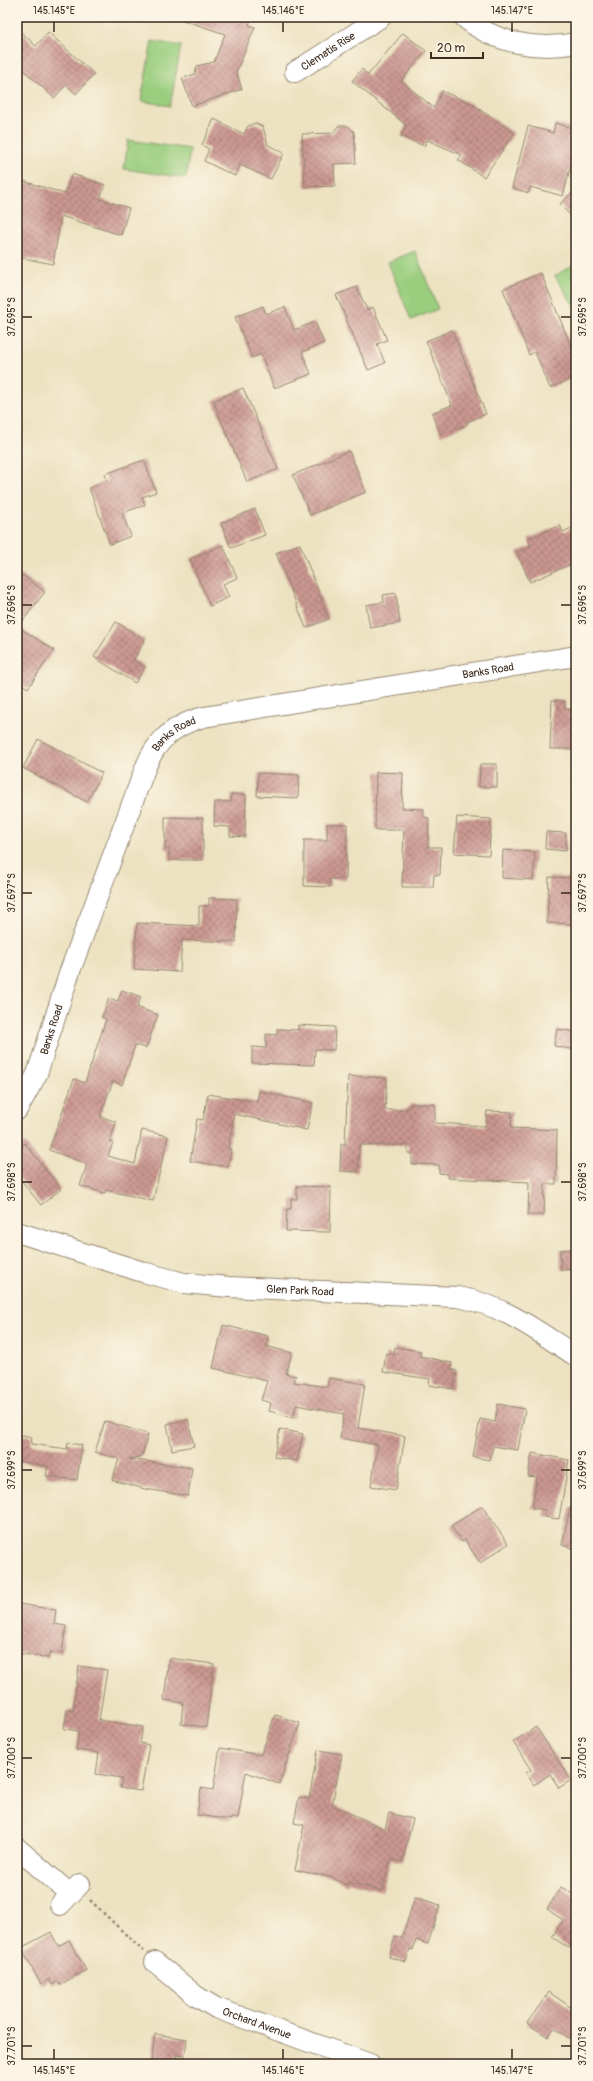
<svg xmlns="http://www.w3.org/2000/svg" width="593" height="2081" font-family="Pangolin,sans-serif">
	<defs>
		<pattern id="building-cross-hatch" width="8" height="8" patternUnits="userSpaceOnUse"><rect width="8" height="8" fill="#cb9791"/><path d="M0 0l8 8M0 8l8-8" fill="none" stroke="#a67b76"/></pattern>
	</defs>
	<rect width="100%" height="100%" fill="#fcf5e5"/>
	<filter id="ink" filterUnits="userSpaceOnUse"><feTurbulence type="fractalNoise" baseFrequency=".025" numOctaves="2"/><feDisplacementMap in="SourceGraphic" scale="8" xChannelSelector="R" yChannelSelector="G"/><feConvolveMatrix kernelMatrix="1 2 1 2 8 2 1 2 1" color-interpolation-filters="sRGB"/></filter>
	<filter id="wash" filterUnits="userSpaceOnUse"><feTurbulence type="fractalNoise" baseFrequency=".012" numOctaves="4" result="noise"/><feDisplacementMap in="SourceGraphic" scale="16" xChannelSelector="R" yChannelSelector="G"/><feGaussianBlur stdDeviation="0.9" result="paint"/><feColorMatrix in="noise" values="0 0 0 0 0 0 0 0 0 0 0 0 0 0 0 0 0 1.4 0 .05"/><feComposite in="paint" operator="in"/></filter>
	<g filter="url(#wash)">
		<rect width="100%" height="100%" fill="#ece2c1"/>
		<g fill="#9ace7e" stroke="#6a7c4e">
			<polygon points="152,41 181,46 170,106 141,101"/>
			<polygon points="128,140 190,149 186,178 124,169"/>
			<polygon points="415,251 438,309 411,320 388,262"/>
			<polygon points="576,263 576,309 555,276"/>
		</g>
		<g id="blocks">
			<g fill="url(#building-cross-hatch)">
				<polygon points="183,17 252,17 249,25 255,27 236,72 242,89 192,106 182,78 195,74 197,66 214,62 225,34 183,20"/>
				<polygon points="17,28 36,46 48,32 94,74 76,94 66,85 54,98 17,64"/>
				<polygon points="403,33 426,51 401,81 434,108 442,91 470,103 514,133 484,177 458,160 462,155 427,140 424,146 401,136 406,125 352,81 362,69 368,75"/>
				<polygon points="214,119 244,134 248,126 255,123 263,127 268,145 284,153 271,179 240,165 235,176 204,161 209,149 202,145"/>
				<polygon points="555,123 576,129 576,145 563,196 530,187 529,193 512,188 528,126 553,133"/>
				<polygon points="338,126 348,126 354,132 356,163 334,164 335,186 305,187 302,134 333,133"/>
				<polygon points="72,174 105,185 100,199 129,208 121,235 61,216 53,264 17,257 17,179 65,194"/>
				<polygon points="576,189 576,222 560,204"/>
				<polygon points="541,273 576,358 576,377 550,388 535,352 529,355 503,289"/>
				<polygon points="357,287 367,310 373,307 387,340 377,344 385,363 368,370 336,295"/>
				<polygon points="263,306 266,314 285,307 294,330 315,322 324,343 302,352 311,374 274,388 261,354 252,358 235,317"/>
				<polygon points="452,330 486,414 467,422 468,424 441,435 432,413 452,405 426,341"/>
				<polygon points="243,388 278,469 247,482 213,401"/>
				<polygon points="349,451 366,492 310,515 293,475"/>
				<polygon points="144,460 156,492 142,497 145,505 122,513 131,536 110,544 89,488 107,481 105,474"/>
				<polygon points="255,509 265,535 231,548 221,523"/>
				<polygon points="560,525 563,532 576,526 576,562 530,582 517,552 531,546 528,539"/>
				<polygon points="300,544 329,619 306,628 276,553"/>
				<polygon points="223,545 237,578 223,584 229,597 210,606 190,559"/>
				<polygon points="17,571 45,592 18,627 54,650 28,688 17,681"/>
				<polygon points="396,593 400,623 370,628 366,605 384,602 383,595"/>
				<polygon points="116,622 145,640 133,660 145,667 135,683 94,657"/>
				<polygon points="552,700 565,701 565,709 576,710 576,749 550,749"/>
				<polygon points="38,739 102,773 87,802 23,768"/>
				<polygon points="480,764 497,764 497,787 479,787"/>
				<polygon points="376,772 403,773 402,808 424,809 424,817 429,818 428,847 441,847 440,875 434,875 433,887 402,887 404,830 375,830"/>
				<polygon points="258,773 299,775 298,798 257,796"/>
				<polygon points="231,794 246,795 245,837 230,836 230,827 214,826 215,802 231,802"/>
				<polygon points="165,817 203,818 203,860 169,860 169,849 165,849"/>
				<polygon points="457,817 491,819 489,855 454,853"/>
				<polygon points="327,824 347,824 346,879 330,879 330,887 304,886 304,840 327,840"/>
				<polygon points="546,832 566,833 566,851 545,849"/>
				<polygon points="503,850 535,852 533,880 502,878"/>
				<polygon points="549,877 576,878 576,924 547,923"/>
				<polygon points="209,898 237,899 236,942 182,940 180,972 134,969 137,923 199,926 199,906 209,906"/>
				<polygon points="122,990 141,997 137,1007 158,1015 146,1048 135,1045 122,1085 113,1081 100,1116 116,1122 110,1142 113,1142 108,1156 135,1164 142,1130 168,1136 153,1201 106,1190 105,1193 80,1186 87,1164 49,1150 74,1079 85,1083 106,1019 102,1017 109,998 118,1001"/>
				<polygon points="298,1025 335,1027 334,1050 315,1049 314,1065 252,1063 252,1047 266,1048 266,1034 277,1035 277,1029 298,1030"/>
				<polygon points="557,1029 576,1032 576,1050 554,1046"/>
				<polygon points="348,1076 387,1078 385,1110 405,1110 411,1104 435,1104 435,1123 486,1126 487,1111 512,1112 511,1128 557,1130 556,1184 545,1184 544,1215 528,1215 529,1182 447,1178 448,1174 439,1173 439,1165 412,1164 412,1153 408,1153 408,1145 359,1145 358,1172 340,1171 341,1144 345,1144"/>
				<polygon points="259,1091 313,1103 307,1130 234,1114 228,1149 231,1149 228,1167 190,1161 197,1119 203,1120 208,1094 257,1102"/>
				<polygon points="25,1143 61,1189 41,1205 17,1175 17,1149"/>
				<polygon points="297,1186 331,1187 330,1232 286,1231 287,1209 291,1209 291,1199 297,1199"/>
				<polygon points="576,1249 576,1269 561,1270 560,1250"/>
				<polygon points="223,1325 268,1336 266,1346 292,1353 286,1374 296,1376 294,1382 327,1387 329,1378 365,1384 358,1428 405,1436 396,1490 371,1486 378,1445 340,1438 344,1414 296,1405 293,1418 269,1411 271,1403 261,1400 267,1381 213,1368"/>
				<polygon points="395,1347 421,1351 420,1356 452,1363 451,1369 457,1371 453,1389 429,1385 430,1379 383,1372 386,1353 394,1355"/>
				<polygon points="498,1404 525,1409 518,1450 493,1446 490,1460 473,1457 480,1419 495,1422"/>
				<polygon points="188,1419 194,1446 172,1450 167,1424"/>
				<polygon points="105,1421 148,1434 142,1456 129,1459 192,1468 188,1496 145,1489 112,1480 119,1459 95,1452"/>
				<polygon points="280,1429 303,1434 297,1461 274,1457"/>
				<polygon points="17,1434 32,1437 31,1444 67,1449 68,1443 82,1445 77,1480 46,1476 48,1466 17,1461"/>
				<polygon points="532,1453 569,1460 559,1519 544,1517 546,1510 532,1508 537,1477 528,1476"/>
				<polygon points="482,1506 508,1544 480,1563 465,1540 462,1542 451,1526"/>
				<polygon points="570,1508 576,1508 576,1549 562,1545"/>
				<polygon points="19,1604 56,1610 54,1624 66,1626 62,1653 50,1652 48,1658 17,1653 17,1618"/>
				<polygon points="169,1658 214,1664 206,1727 181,1724 183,1703 164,1700"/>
				<polygon points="79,1666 107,1670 99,1720 143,1727 140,1743 149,1745 141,1791 120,1788 122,1778 96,1774 99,1753 76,1750 79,1731 64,1729 67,1710 73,1711"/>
				<polygon points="275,1715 300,1723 279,1784 246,1772 238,1818 231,1817 231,1820 197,1815 201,1788 213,1790 220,1748 261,1755"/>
				<polygon points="536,1727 571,1780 559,1788 550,1774 534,1785 526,1773 531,1770 513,1742"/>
				<polygon points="318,1750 342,1754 332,1805 385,1829 389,1813 413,1819 402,1862 391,1859 382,1891 348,1882 347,1885 330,1877 295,1870 304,1825 294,1823 299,1797 309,1799"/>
				<polygon points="561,1887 576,1896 576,1937 569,1948 552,1937 563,1920 547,1909"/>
				<polygon points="415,1897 440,1905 428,1944 416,1940 413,1950 410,1949 406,1962 389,1957 395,1936 402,1938"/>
				<polygon points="51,1932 58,1946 69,1940 86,1970 60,1985 58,1981 52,1985 49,1979 41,1984 21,1948"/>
				<polygon points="549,1992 576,2011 576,2043 554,2028 548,2037 527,2023"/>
				<polygon points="155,2034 187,2039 185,2056 176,2055 175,2064 151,2064"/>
			</g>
		</g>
	</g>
	<g filter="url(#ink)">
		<use href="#blocks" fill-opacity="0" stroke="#948670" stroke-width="1"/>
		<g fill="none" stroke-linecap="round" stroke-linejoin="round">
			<defs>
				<g id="minor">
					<path d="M 464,17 C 493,43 539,51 576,43"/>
					<path id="s1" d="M 295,72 L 381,17"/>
					<path id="s2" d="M 17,1110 L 37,1074 L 70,971 L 146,766 C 157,739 176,724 204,717 L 576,656"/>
					<path id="s3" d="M 17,1232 L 143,1272 L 184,1283 L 229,1287 L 457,1297 C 503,1304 538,1332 576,1356"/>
					<polyline points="17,1848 70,1894"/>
					<polyline points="60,1905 80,1884"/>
					<path id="s4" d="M 155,1962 L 196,1996 L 216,2008 L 370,2064"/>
				</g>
			</defs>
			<use href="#minor" stroke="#948670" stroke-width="22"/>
			<polyline stroke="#948670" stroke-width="2.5" stroke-dasharray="3 3" stroke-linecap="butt" points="90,1900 143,1951"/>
			<use href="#minor" stroke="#fff" stroke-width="20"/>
		</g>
	</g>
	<path fill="none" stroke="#3b2a1e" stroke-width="1.5" d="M 54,22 L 54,32M 283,22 L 283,32M 512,22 L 512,32M 22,317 L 32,317M 561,317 L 571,317M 22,605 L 32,605M 561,605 L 571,605M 22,893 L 32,893M 561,893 L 571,893M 22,1182 L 32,1182M 561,1182 L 571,1182M 22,1470 L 32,1470M 561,1470 L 571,1470M 22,1758 L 32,1758M 561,1758 L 571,1758M 22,2046 L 32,2046M 561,2046 L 571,2046M 54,2049 L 54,2059M 283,2049 L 283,2059M 512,2049 L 512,2059"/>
	<g text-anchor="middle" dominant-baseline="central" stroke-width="4" stroke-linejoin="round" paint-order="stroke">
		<g font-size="11" fill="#3b2a1e" stroke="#fcf5e5">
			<text stroke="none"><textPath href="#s1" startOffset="39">Clematis Rise</textPath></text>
			<text stroke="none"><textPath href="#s2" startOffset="735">Banks Road</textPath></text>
			<text stroke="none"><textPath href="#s2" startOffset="412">Banks Road</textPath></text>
			<text stroke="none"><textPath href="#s2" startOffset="88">Banks Road</textPath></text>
			<text stroke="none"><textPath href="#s3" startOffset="291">Glen Park Road</textPath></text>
			<text stroke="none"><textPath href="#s4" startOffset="120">Orchard Avenue</textPath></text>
		</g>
	</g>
	<rect width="593" height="2081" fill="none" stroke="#fcf5e5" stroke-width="44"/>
	<path d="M431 52v6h52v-6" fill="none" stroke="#3b2a1e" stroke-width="2"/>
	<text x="437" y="52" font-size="12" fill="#3b2a1e" stroke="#fcf5e5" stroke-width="3" paint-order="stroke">20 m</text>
	<rect x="22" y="22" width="549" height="2037" fill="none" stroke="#3b2a1e" stroke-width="1.5"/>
	<g font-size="10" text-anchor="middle" fill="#3b2a1e">
		<text x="54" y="14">145.145°E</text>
		<text x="283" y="14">145.146°E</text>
		<text x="512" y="14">145.147°E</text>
		<text transform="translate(11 317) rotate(-90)" y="4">37.695°S</text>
		<text transform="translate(582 317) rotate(-90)" y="4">37.695°S</text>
		<text transform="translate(11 605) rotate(-90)" y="4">37.696°S</text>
		<text transform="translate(582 605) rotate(-90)" y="4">37.696°S</text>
		<text transform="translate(11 893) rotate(-90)" y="4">37.697°S</text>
		<text transform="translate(582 893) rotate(-90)" y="4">37.697°S</text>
		<text transform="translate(11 1182) rotate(-90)" y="4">37.698°S</text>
		<text transform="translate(582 1182) rotate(-90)" y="4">37.698°S</text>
		<text transform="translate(11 1470) rotate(-90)" y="4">37.699°S</text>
		<text transform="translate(582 1470) rotate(-90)" y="4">37.699°S</text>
		<text transform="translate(11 1758) rotate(-90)" y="4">37.700°S</text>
		<text transform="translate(582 1758) rotate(-90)" y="4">37.700°S</text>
		<text transform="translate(11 2046) rotate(-90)" y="4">37.701°S</text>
		<text transform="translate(582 2046) rotate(-90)" y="4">37.701°S</text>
		<text x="54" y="2074">145.145°E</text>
		<text x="283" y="2074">145.146°E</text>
		<text x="512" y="2074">145.147°E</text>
	</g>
</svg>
